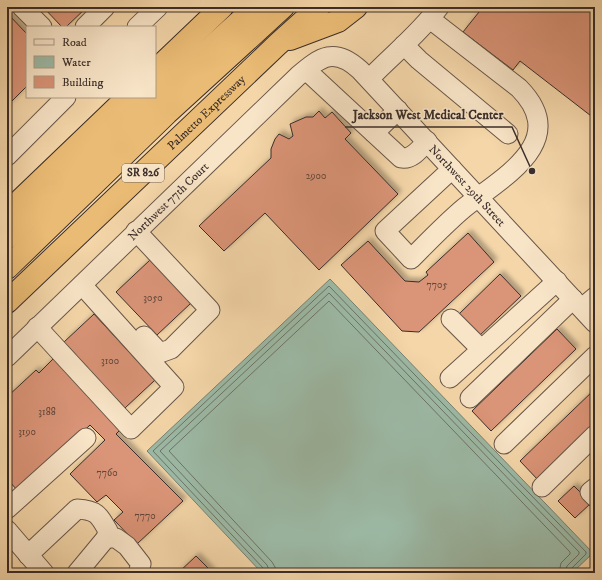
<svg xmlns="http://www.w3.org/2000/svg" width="602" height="580" font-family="'IM FELL DW Pica',serif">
	<defs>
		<filter id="shadow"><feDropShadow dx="3.5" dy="-3.5" stdDeviation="2" flood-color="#0004"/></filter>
	</defs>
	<rect width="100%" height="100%" fill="#f4d6a9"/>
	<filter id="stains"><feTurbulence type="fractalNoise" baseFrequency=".005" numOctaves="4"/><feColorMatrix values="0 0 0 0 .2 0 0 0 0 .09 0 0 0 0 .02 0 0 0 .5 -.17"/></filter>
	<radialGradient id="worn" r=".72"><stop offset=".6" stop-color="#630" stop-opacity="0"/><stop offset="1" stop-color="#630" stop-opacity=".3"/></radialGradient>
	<polygon fill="#9cb9a5" stroke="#758173" points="330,279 593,553 572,573 262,573 147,451"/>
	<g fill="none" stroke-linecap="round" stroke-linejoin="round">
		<g stroke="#6b7367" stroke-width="1">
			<polyline points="265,573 264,569 153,451 329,286 586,552 586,554 571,569 570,573"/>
			<polyline points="270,573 267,565 160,451 329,293 579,552 579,554 567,566 565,573"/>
			<polyline points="276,573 275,567 272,562 169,451 329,301 570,552 570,554 561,563 559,573"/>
		</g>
	</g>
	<g fill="#da9477" stroke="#3a2d29" filter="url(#shadow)">
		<polygon points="43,7 87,7 66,27 62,27"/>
		<polygon points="483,7 595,7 595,119 520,61 513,70 463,32"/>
		<polygon points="7,13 27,34 27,86 7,106"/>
		<polygon points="319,111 325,118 332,112 351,133 345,139 398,194 319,270 265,213 224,251 199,226 271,158 271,149 275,139 279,134 289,139 293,136 290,124 306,117 313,117"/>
		<polygon points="468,233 494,262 419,332 402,331 341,265 368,241 405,281 419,282 428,275 426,272"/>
		<polygon points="150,260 191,303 157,335 116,292"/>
		<polygon points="500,274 521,296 478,337 457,316"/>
		<polygon points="94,314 155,380 125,408 64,342"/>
		<polygon points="557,329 576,349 491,431 472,411"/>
		<polygon points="55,357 122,428 116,434 183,501 137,544 114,520 123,512 106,495 97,502 70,474 105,440 90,425 19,492 7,479 7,397 36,370 39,373"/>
		<polygon points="595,389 595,428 540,482 520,461"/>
		<polygon points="574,486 591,503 575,518 558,501"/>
		<polygon points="196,556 213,573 178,573"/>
	</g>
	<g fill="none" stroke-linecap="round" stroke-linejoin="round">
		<defs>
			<g id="minor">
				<polyline points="22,7 42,27"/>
				<path d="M 430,19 L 519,88 C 572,142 501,178 464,208 C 445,224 428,242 411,259 L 385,231 L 452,169"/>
				<polyline points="85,27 105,7"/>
				<polyline points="137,27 158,7"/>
				<polyline points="404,45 419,60 508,134"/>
				<path d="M 306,70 L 374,133 L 401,158 C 412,160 420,149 427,141"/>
				<path d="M 369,79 C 392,55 419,34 439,7"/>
				<polyline points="374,133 398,110"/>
				<polyline points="7,156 66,97"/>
				<polyline points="136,231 210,310 171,349 160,353 144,336"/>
				<polyline points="582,308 595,297"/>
				<polyline points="451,319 481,349"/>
				<polyline points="37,327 131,429 174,387 82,285"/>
				<path id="s1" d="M 7,357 L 298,76 C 321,56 335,47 360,70 L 595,323"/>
				<polyline points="450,378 557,281"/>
				<polyline points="470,398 573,299"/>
				<polyline points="504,444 595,356"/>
				<polyline points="542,487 595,435"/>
				<polyline points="595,488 590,492 595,497"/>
				<polyline points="7,509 86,438"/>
				<polyline points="7,530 44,573"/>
				<polyline points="106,538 116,538 127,546 141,564 138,573"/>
				<path d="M 28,555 L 77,509 C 97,510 99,515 108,531 L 106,538 L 77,573"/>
			</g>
			<g id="highway">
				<polyline points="290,39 338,21 356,7"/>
				<polyline points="155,71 222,7"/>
				<polyline points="7,213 128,97"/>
				<polyline points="7,238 152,100 256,7"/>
				<polyline points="7,268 167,113 283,7"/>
				<path id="s2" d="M 7,302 L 278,44 L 319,7"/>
			</g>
		</defs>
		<use href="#minor" stroke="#685749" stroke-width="21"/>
		<use href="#highway" stroke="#3a2d29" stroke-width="24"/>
		<use href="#minor" stroke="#f8e4c7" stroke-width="19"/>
		<use href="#highway" stroke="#eabb74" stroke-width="22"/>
	</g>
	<g text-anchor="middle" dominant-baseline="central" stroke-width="3" stroke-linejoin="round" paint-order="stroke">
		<g font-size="10" fill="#62473c">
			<text x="316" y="176">2900</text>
			<text x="437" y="285">7705</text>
			<text x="153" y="298">3050</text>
			<text x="110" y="361">3100</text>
			<text x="47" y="412">3188</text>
			<text x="27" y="432">3190</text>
			<text x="107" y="473">7760</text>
			<text x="145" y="516">7770</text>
		</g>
		<rect fill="#f8e4c7" stroke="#736458" stroke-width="1" x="122" y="164" width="42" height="18" rx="3"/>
		<g font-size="11" font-weight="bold" fill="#3a2d29">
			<text x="143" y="173">SR 826</text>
		</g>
		<g font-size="12" fill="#3a2d29" stroke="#f8e4c7">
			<text stroke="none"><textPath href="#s2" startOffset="275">Palmetto Expressway</textPath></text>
			<text stroke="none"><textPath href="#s1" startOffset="634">Northwest 29th Street</textPath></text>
			<text stroke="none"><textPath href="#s1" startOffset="224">Northwest 77th Court</textPath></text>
		</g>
	</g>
	<path fill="none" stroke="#3a2d29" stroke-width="1.5" d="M532 171L512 127H345"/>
	<circle fill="#3a2d29" stroke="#f8e4c7" stroke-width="1.5" cx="532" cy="171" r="4"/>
	<g font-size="13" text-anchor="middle" font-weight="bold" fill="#3a2d29" stroke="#f8e4c7" stroke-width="3" stroke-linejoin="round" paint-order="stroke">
		<text x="428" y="119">Jackson West Medical Center</text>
	</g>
	<rect width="602" height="580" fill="none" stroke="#f4d6a9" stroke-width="24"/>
	<rect x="8" y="8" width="586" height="564" fill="none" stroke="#3a2d29" stroke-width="2"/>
	<rect x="12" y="12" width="578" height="556" fill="none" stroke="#3a2d29"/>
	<rect x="26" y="26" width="130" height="72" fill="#f8e4c7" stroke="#ac9b88"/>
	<rect x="34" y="39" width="20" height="6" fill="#f8e4c7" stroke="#ac9b88"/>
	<text x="62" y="46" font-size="12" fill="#3a2d29">Road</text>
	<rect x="34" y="56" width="20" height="12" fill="#9cb9a5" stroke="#ac9b88"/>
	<text x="62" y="66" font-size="12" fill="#3a2d29">Water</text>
	<rect x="34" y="76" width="20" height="12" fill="#da9477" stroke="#ac9b88"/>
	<text x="62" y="86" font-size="12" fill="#3a2d29">Building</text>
	<rect width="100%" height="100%" filter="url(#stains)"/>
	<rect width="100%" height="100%" fill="url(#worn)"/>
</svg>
